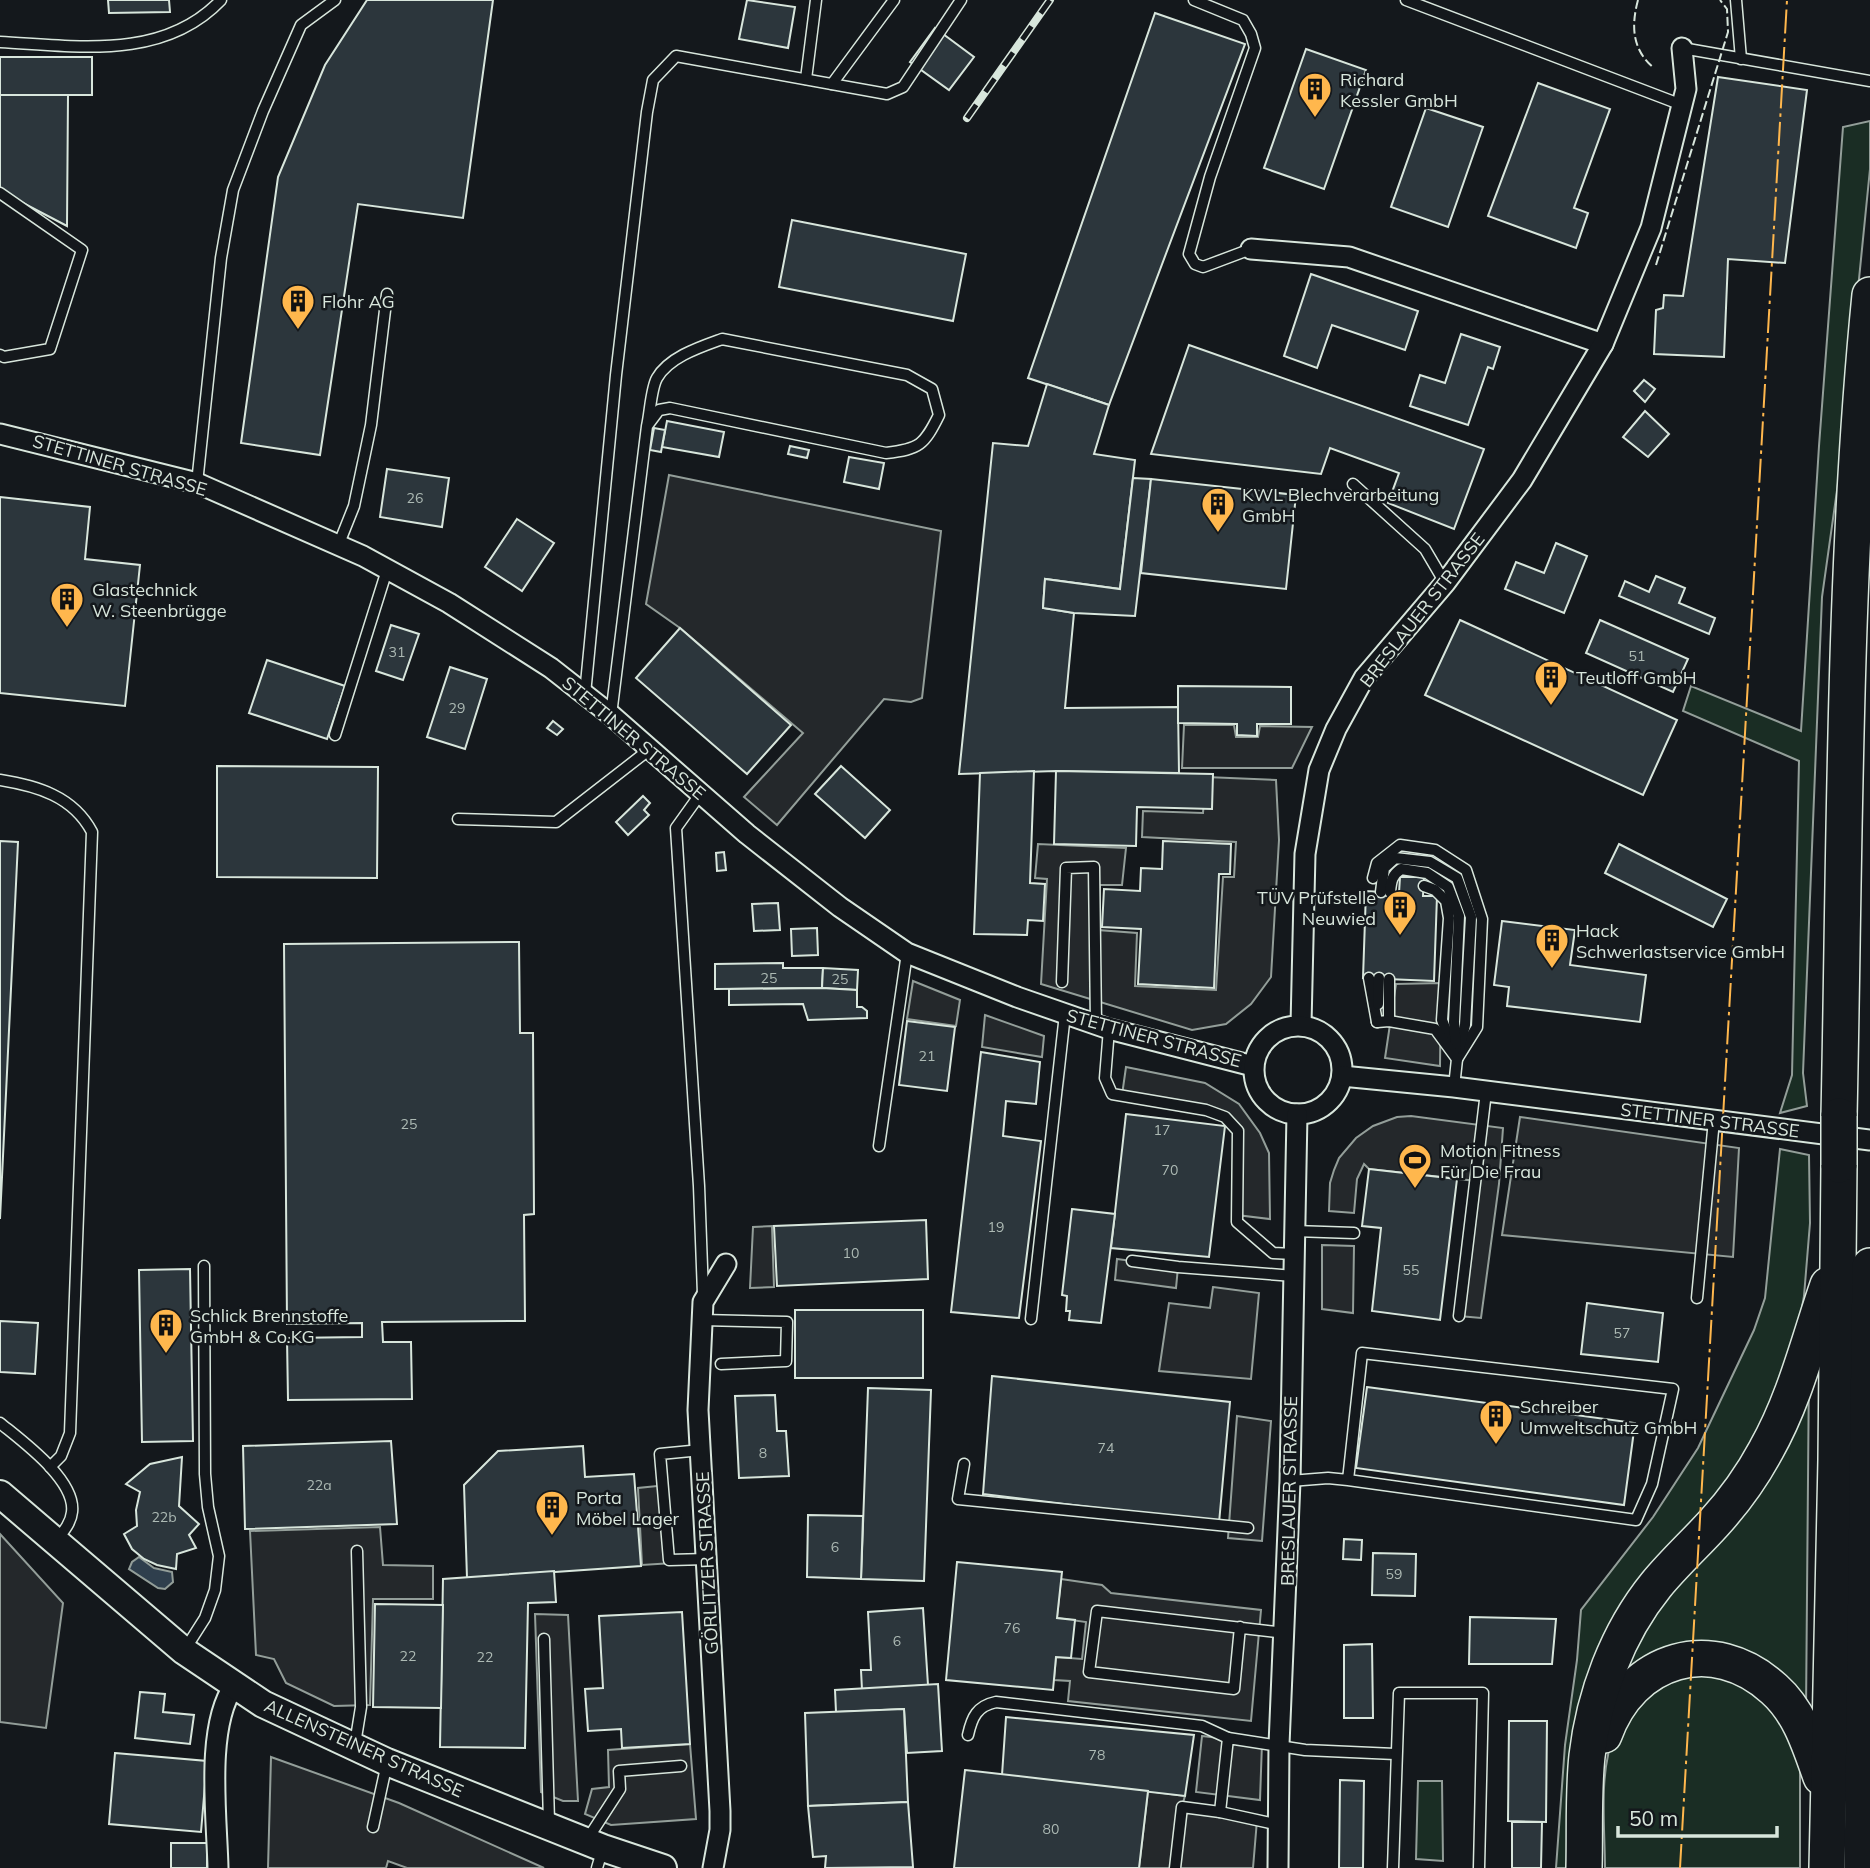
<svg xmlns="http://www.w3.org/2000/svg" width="1870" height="1868" font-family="Mulish,sans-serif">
	<rect width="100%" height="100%" fill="#14181c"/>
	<g fill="#1a2d24" stroke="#939e99" stroke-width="2">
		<polygon points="1870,121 1870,169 1840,469 1822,597 1803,1073 1807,1106 1780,1113 1792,1075 1799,761 1683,711 1691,686 1801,731 1819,446 1843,127"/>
		<polygon points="1780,1149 1809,1155 1810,1223 1804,1296 1797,1336 1752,1450 1647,1578 1573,1868 1556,1868 1565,1745 1577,1660 1581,1610 1653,1517 1698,1448 1754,1330 1765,1298"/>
		<polygon points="1809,1364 1806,1711 1778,1675 1629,1675 1616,1669"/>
		<path d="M 1728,1674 L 1778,1706 L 1800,1766 L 1800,1868 L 1605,1868 C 1605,1827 1598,1771 1615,1733 C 1622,1717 1653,1690 1666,1676 Z"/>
		<polygon points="1418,1781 1442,1781 1443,1861 1416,1859"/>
	</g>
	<g fill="#24282b" stroke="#939e99" stroke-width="2">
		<polygon points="669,475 941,531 922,698 911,702 884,699 777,825 744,797 803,733 680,628 646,604"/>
		<polygon points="1184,725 1234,725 1236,737 1258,737 1260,726 1312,727 1292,768 1182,768"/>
		<polygon points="1206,777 1276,780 1279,840 1271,977 1251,1004 1226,1024 1192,1030 1041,984 1047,879 1035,878 1038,844 1126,848 1122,885 1100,885 1098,930 1137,933 1135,986 1216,990 1223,877 1234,877 1236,842 1142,837 1143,811 1203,813"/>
		<polygon points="913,981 960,1000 956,1026 907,1019"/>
		<polygon points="1441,983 1440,1066 1385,1058 1396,984"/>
		<polygon points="985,1015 1044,1036 1042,1057 982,1047"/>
		<polygon points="1126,1067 1205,1083 1239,1104 1260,1133 1269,1153 1270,1219 1237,1215 1238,1131 1225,1117 1122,1095"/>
		<polygon points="1411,1116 1503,1128 1499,1184 1481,1318 1459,1316 1476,1181 1369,1169 1364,1164 1357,1179 1354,1213 1329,1211 1330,1183 1334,1170 1339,1158 1356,1138 1373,1126 1397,1117"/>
		<polygon points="1520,1117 1739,1148 1733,1257 1502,1235"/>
		<polygon points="772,1226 774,1287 750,1288 753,1227"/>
		<polygon points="1322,1245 1354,1246 1353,1313 1322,1309"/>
		<polygon points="1117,1259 1178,1267 1176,1288 1115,1280"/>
		<polygon points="1213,1287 1259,1293 1251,1379 1159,1371 1169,1303 1210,1308"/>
		<polygon points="1237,1416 1271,1421 1262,1541 1228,1538"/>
		<polygon points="667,1485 673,1563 642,1565 638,1488"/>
		<polygon points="380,1527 383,1565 433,1566 433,1599 373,1599 370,1705 334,1706 286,1683 274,1659 256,1655 250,1531"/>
		<polygon points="0,1534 63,1603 46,1728 0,1722"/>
		<polygon points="1061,1579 1102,1585 1111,1593 1261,1610 1251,1721 1068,1701 1070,1681 1054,1680 1056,1657 1082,1659 1086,1622 1057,1618"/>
		<polygon points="535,1614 568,1615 578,1801 563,1801 541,1792"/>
		<polygon points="1202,1736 1262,1743 1260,1800 1196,1792"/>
		<polygon points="690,1744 696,1819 611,1825 585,1814 592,1789 609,1787 608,1750"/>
		<polygon points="271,1757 399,1803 544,1868 407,1868 388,1861 386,1868 268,1868"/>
		<polygon points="1148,1791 1185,1796 1182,1806 1257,1820 1253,1868 1139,1868"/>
	</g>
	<polygon fill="#2f3f4d" stroke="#939e99" stroke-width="2" points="139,1557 154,1568 172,1572 173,1582 165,1589 158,1588 129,1569 132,1562"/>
	<g fill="#2c363c" stroke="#d8e6dc" stroke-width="2">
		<polygon points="108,0 169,0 170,12 109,13"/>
		<polygon points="367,0 493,0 463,218 358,204 320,455 241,443 278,177 325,65"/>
		<polygon points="747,0 795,7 788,48 739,39"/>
		<polygon points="1155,13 1245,44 1109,405 1028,378"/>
		<polygon points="935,28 974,57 949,90 910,62"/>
		<polygon points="1306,49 1366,70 1324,189 1264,168"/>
		<rect x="0" y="57" width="92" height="38"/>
		<polygon points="1718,77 1807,90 1785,263 1728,259 1724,357 1654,354 1656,310 1663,308 1664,295 1683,296"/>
		<polygon points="1538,83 1610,109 1574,208 1588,213 1576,248 1488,216"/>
		<polygon points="0,95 68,95 67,226 0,191"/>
		<polygon points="1426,108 1483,127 1448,227 1391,207"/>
		<polygon points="792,220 966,254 953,321 779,287"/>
		<polygon points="1311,274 1418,311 1405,350 1332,325 1317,368 1284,356"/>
		<polygon points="1461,334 1500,347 1493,369 1488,367 1468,425 1410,406 1420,375 1445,383"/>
		<polygon points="1189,345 1484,449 1454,529 1388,503 1399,473 1330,448 1321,474 1151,454"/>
		<polygon points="1644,380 1655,389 1645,402 1634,391"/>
		<polygon points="1047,384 1109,405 1094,454 1135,460 1120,589 1045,579 1043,608 1074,613 1065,708 1178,707 1179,773 1056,771 959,774 993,443 1028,446"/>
		<polygon points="1645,411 1669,434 1648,457 1623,437"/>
		<polygon points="667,421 724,432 719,457 662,447"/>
		<polygon points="654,428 665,430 661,452 650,450"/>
		<polygon points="790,446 809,450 807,458 788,454"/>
		<polygon points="849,457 884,463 879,489 844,482"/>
		<polygon points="387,469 449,478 442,527 380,517"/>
		<polygon points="1133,478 1151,479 1135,616 1074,613 1043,608 1045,579 1120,589"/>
		<polygon points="1151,479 1296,495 1286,589 1141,573"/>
		<polygon points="0,497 90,507 85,559 140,565 125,706 0,693"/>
		<polygon points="517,519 554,543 522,591 485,567"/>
		<polygon points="1556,543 1587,556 1564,613 1505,589 1516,562 1544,573"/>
		<polygon points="1656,576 1685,588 1679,603 1715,618 1709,634 1619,596 1625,581 1649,592"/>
		<polygon points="1460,620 1677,720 1643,795 1425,695"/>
		<polygon points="1600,620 1688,659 1673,692 1586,653"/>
		<polygon points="391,625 419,634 403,680 376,671"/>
		<polygon points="680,628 791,725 747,774 636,678"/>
		<polygon points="267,660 345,686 327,739 249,713"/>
		<polygon points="450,667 487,679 465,749 427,737"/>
		<polygon points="1178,686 1291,687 1291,724 1257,724 1257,736 1237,735 1237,724 1178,723"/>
		<polygon points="553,721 563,729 557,735 547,728"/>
		<polygon points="217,766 378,767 377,878 217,877"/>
		<polygon points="841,766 890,810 865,838 815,794"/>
		<polygon points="1034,771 1030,883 1045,884 1043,921 1028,920 1027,935 974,934 980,773"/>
		<polygon points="1056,771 1213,774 1212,809 1137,807 1136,846 1054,844"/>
		<polygon points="643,796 650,803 644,810 649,815 628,835 616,822"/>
		<polygon points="0,841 18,842 0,1219"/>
		<polygon points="1163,841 1231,844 1230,874 1219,874 1214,988 1138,984 1141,929 1102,927 1104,889 1140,891 1141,868 1162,869"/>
		<polygon points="1619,844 1727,899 1713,927 1605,873"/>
		<polygon points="724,852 726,870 717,871 716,853"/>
		<polygon points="1400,877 1424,877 1423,896 1437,896 1434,981 1363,978 1366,891 1399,893"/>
		<polygon points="778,903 780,930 754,931 752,904"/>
		<polygon points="1502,921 1575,930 1570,965 1646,975 1640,1022 1507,1006 1509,987 1494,985"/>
		<polygon points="817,928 818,955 792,956 791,929"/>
		<polygon points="519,942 520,1033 533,1033 534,1214 524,1215 525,1321 382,1322 383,1342 411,1342 412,1399 288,1400 287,1338 362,1337 362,1323 287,1324 284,944"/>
		<polygon points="783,963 783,968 823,968 822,988 715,989 715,964"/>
		<polygon points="823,968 858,970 857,990 822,988"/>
		<polygon points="822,988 857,990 857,1007 862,1007 867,1011 867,1018 808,1020 803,1004 729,1005 729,989"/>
		<polygon points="907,1021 955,1027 947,1091 899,1085"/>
		<polygon points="981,1052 1040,1062 1036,1104 1006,1101 1003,1136 1041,1141 1019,1318 951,1312"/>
		<polygon points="1126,1114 1225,1126 1209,1257 1111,1248"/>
		<polygon points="1369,1169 1457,1179 1440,1320 1372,1311 1381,1228 1362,1226"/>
		<polygon points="1072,1209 1115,1214 1101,1323 1069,1320 1070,1311 1066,1311 1067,1296 1062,1295"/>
		<polygon points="926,1220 928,1279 777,1286 774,1226"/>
		<polygon points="190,1269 193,1441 142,1442 139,1270"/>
		<polygon points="1587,1303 1663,1313 1658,1362 1581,1354"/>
		<rect x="795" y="1310" width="128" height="68"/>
		<polygon points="0,1321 38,1323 35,1374 0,1372"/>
		<polygon points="992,1376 1230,1402 1219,1523 983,1494"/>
		<polygon points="1367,1387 1635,1423 1624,1505 1356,1468"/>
		<polygon points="868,1388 931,1390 924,1581 861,1579"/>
		<polygon points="775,1395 777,1431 786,1431 789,1476 739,1478 735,1396"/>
		<polygon points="391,1441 397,1524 245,1529 243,1446"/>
		<polygon points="583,1446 585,1477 634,1474 641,1566 467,1578 464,1485 498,1451"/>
		<polygon points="182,1457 179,1506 199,1524 189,1535 196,1548 177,1554 176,1569 157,1565 144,1559 132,1549 124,1534 137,1526 136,1510 140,1492 126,1484 150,1464"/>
		<polygon points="808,1515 863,1516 861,1579 807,1577"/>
		<polygon points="1344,1539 1362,1540 1361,1560 1343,1559"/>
		<polygon points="1373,1553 1416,1554 1415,1596 1372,1595"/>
		<polygon points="957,1562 1062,1572 1057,1618 1075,1620 1071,1658 1056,1657 1053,1690 946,1680"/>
		<polygon points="554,1571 556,1602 528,1603 525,1748 440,1747 443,1579"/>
		<polygon points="375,1604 443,1605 441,1708 373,1707"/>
		<polygon points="923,1608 928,1685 862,1690 861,1670 871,1670 868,1612"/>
		<polygon points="682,1612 690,1744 622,1748 621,1729 588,1731 585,1689 603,1688 599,1616"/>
		<polygon points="1470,1617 1556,1619 1552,1664 1469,1664"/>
		<polygon points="1372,1644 1373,1718 1344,1718 1344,1645"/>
		<polygon points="938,1684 942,1751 907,1753 904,1709 836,1712 835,1690"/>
		<polygon points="140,1692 165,1694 163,1712 194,1715 190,1744 135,1738"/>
		<polygon points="904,1709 908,1802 808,1806 805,1713"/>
		<polygon points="1006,1717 1194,1735 1185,1796 1002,1775"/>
		<polygon points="1509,1721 1547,1721 1546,1822 1508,1821"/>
		<polygon points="115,1753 207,1761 201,1832 109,1824"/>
		<polygon points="965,1770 1148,1791 1139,1868 954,1868"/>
		<polygon points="1340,1780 1364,1781 1363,1868 1339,1868"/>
		<polygon points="908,1802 913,1867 825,1868 826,1856 813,1857 808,1806"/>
		<polygon points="1512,1822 1542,1822 1541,1868 1512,1868"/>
		<rect x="171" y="1843" width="36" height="25"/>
	</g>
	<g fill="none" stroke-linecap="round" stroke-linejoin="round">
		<defs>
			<g id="lane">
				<polyline points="1194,0 1243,20 1251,34 1255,48 1210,177 1189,254 1195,264 1203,267 1251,249"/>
				<polyline points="1406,0 1682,105"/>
				<polyline points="1736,0 1741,59"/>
				<path d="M 0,42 C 76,46 163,61 221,0"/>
				<polyline points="1682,48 1870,81"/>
				<polyline points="806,79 816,0"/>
				<polyline points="832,84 894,0"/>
				<polyline points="0,193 82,250 50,349 4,357 0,355"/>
				<polyline points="197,483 221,258 233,190 263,111 301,25 335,0"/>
				<polyline points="1353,484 1425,549 1445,583"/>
				<polyline points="338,546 354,506 371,425 387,294"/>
				<polyline points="585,694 616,375 647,112 653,80 676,56 887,94 903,87 961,0"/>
				<path d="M 611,715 L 647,426 L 659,410 L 670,408 L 886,453 C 920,449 924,445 939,415 L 932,389 L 907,375 L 722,339 C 700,347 669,357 657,378 C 651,388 650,414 647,426"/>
				<polyline points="335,735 387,570"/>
				<path d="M 0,780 C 37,786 73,796 92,832 L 70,1433 L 61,1456 L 50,1467"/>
				<polyline points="701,793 676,828 699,1186 703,1294"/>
				<polyline points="458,819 556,822 650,749"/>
				<polyline points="1373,878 1377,863 1400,845 1435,850 1466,870 1482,919 1477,1027 1457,1059"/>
				<polyline points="1424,886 1435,890 1446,901 1449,918 1442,1020 1452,1046"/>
				<polyline points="1381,892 1384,868 1395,858 1430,862 1457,878 1471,917 1465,1025 1459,1049"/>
				<path d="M 1390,892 C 1391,881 1392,875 1401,869 L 1427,873 L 1448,887 L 1459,916 L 1454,1022 L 1456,1048"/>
				<polyline points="1369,978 1377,1022"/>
				<polyline points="1389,979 1389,1021"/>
				<polyline points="1062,982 1066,868 1094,867 1096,1024"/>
				<polyline points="1378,1004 1379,978"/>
				<polyline points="1377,1022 1389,1021 1435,1029 1457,1059 1454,1087"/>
				<polyline points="1109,1029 1105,1078 1112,1094 1206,1110 1225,1117 1238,1131 1237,1222 1273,1253 1294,1254"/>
				<polyline points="879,1146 907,953"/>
				<polyline points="1294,1231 1354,1233"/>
				<polyline points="1132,1261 1178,1267 1294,1276"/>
				<polyline points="1697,1298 1714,1120"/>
				<polyline points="1459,1316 1486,1092"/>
				<polyline points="1031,1319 1065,1014"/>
				<polyline points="702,1320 787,1322 786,1361 721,1364"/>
				<path d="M 0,1423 C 22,1441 76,1480 72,1512 C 71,1523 63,1532 56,1541"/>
				<polyline points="701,1450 660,1454 669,1560 707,1559"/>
				<polyline points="964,1464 958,1499 1248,1528"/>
				<polyline points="1290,1481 1328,1478 1348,1480 1636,1520 1652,1484 1673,1389 1362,1353 1348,1480"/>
				<polyline points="1240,1627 1234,1689 1089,1672 1097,1611 1285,1633"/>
				<polyline points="544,1639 549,1822"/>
				<polyline points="184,1651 205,1618 215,1590 219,1556 208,1507 205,1474 204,1266"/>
				<path d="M 968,1735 C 972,1717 977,1706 996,1702 L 1202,1726 L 1228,1738"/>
				<polyline points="355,1744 361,1707 357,1551"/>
				<polyline points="1220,1812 1228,1738 1305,1750 1395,1754"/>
				<polyline points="373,1827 387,1763"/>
				<polyline points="587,1840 620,1789 619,1771 681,1766"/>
				<polyline points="597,1868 603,1848"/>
				<polyline points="1175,1868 1182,1807 1220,1812 1279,1825"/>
				<polyline points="1393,1868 1399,1693 1483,1693 1479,1868"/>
			</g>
			<g id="street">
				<polyline points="1251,249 1349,257 1603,344"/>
				<polyline points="0,434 197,483 363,556 449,603 551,668 611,715 747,834 840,907 907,953 1017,997 1109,1029 1253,1066"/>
				<polyline points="1301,1025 1305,854 1319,770 1336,729 1364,678 1445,583 1522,480 1603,344 1651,228 1686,89 1682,48"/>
				<circle cx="1298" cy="1070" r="44"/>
				<polyline points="1342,1076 1454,1087 1870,1140"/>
				<path d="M 218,1868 C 217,1818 205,1727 234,1686"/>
				<polyline points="713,1868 720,1830 720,1811 698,1410 703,1302 726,1264"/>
				<polyline points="1278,1868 1279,1745 1290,1481 1297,1114"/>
			</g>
			<polyline id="secondary" points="0,1494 184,1651 263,1704 387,1762 603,1848 663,1868"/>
			<g id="highway">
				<path d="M 1839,1116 C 1845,842 1843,567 1870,295"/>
				<path d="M 1604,1735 C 1631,1658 1713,1633 1774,1689 C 1800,1712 1810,1746 1821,1777"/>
				<path d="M 1584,1868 C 1585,1831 1583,1793 1587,1756 C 1594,1696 1617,1633 1656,1585 C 1674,1563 1695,1544 1714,1523 C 1734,1501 1752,1476 1766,1450 C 1795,1399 1809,1340 1828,1285"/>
				<polyline points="1827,1868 1836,1460 1839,1165"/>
				<polyline points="1862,1868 1870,1266"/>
			</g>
		</defs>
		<use href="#lane" stroke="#d8e6dc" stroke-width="13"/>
		<use href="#street" stroke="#d8e6dc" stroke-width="23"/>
		<use href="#secondary" stroke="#d8e6dc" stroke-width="30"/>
		<use href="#highway" stroke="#d8e6dc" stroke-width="38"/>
		<use href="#lane" stroke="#14181c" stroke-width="10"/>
		<use href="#street" stroke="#14181c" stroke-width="19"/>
		<use href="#secondary" stroke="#14181c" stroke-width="26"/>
		<use href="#highway" stroke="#14181c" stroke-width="35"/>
		<defs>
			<polyline id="rail" points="967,118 1050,0"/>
		</defs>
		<use href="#rail" stroke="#d8e6dc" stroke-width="8"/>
		<use href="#rail" stroke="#14181c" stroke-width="5" stroke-dasharray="16" stroke-linecap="butt"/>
		<defs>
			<polyline id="highway-bridge" points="1839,1165 1839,1116"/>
		</defs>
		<use href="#highway-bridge" stroke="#d8e6dc" stroke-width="38" stroke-linecap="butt"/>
		<use href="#highway-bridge" stroke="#14181c" stroke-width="35"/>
		<g stroke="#d8e6dc" stroke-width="2" stroke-dasharray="9 3.5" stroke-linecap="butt">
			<path d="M 1638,0 C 1631,26 1632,50 1654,68"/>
			<polyline points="1656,265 1728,32 1727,9 1720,0"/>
		</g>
		<polyline stroke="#ffb74d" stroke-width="2" stroke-dasharray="24 5 3.5 5" stroke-linecap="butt" points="1680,1868 1787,0"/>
	</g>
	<defs>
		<symbol id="building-pin" viewBox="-11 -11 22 30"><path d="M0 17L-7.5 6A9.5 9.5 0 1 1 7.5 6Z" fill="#ffb74d" stroke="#14181c"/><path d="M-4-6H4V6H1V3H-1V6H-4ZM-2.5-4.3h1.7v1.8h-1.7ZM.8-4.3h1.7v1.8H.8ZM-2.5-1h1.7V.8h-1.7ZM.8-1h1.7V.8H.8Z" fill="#111"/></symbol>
		<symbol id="stadium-pin" viewBox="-11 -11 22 30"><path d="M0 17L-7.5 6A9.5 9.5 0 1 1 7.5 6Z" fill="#ffb74d" stroke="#14181c"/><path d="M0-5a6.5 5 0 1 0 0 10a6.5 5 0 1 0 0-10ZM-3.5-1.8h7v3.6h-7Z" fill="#111"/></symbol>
	</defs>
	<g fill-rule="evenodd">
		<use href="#building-pin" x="1296" y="70" width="38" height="52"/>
		<use href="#building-pin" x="279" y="282" width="38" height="52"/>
		<use href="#building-pin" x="1199" y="485" width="38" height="52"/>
		<use href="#building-pin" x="48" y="580" width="38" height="52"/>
		<use href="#building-pin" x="1532" y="658" width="38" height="52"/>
		<use href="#building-pin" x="1381" y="888" width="38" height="52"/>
		<use href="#building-pin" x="1533" y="921" width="38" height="52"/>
		<use href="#stadium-pin" x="1396" y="1141" width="38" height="52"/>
		<use href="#building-pin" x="147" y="1306" width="38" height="52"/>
		<use href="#building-pin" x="1477" y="1397" width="38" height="52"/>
		<use href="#building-pin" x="533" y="1488" width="38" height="52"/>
	</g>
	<g text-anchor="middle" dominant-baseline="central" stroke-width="5" stroke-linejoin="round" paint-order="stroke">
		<g font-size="14" fill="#adbab4">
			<text x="415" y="498">26</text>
			<text x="397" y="652">31</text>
			<text x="1637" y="656">51</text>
			<text x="457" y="708">29</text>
			<text x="769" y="978">25</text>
			<text x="840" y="979">25</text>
			<text x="927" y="1056">21</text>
			<text x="409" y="1124">25</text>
			<text x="1162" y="1130">17</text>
			<text x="1170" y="1170">70</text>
			<text x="996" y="1227">19</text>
			<text x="851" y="1253">10</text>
			<text x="1411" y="1270">55</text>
			<text x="1622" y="1333">57</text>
			<text x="1106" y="1448">74</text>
			<text x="763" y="1453">8</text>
			<text x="319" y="1485">22a</text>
			<text x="164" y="1517">22b</text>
			<text x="835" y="1547">6</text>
			<text x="1394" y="1574">59</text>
			<text x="1012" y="1628">76</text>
			<text x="897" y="1641">6</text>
			<text x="408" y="1656">22</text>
			<text x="485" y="1657">22</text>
			<text x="1097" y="1755">78</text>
			<text x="1051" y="1829">80</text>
		</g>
		<g font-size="18" fill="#d8e6dc" stroke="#14181c" text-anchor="start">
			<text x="1340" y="79">Richard<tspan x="1340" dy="21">Kessler GmbH</tspan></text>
			<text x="322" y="301">Flohr AG</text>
			<text x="1242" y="494">KWL Blechverarbeitung<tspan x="1242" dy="21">GmbH</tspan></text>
			<text x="92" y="589">Glastechnick<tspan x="92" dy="21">W. Steenbrügge</tspan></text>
			<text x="1576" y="677">Teutloff GmbH</text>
			<text x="1376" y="897" text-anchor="end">TÜV Prüfstelle<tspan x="1376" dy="21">Neuwied</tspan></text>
			<text x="1576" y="930">Hack<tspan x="1576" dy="21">Schwerlastservice GmbH</tspan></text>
			<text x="1440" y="1150">Motion Fitness<tspan x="1440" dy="21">Für Die Frau</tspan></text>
			<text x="190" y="1315">Schlick Brennstoffe<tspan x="190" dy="21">GmbH &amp; Co.KG</tspan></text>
			<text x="1520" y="1406">Schreiber<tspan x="1520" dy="21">Umweltschutz GmbH</tspan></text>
			<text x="576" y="1497">Porta<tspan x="576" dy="21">Möbel Lager</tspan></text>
		</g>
		<g font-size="18" fill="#d8e6dc" stroke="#14181c">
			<text transform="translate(120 465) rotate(16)">STETTINER STRASSE</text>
			<text transform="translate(1422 610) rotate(-52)">BRESLAUER STRASSE</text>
			<text transform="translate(634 738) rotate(40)">STETTINER STRASSE</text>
			<text transform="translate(1154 1038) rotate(15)">STETTINER STRASSE</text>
			<text transform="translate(1710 1120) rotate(7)">STETTINER STRASSE</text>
			<text transform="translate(1289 1491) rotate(-89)">BRESLAUER STRASSE</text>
			<text transform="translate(707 1563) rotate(-93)">GÖRLITZER STRASSE</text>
			<text transform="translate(364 1748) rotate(24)">ALLENSTEINER STRASSE</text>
		</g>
	</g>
	<path d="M1618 1826v10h159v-10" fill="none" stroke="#d8e6dc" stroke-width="3.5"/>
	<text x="1629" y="1826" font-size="21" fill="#d8e6dc" stroke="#14181c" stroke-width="5" paint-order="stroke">50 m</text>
</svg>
